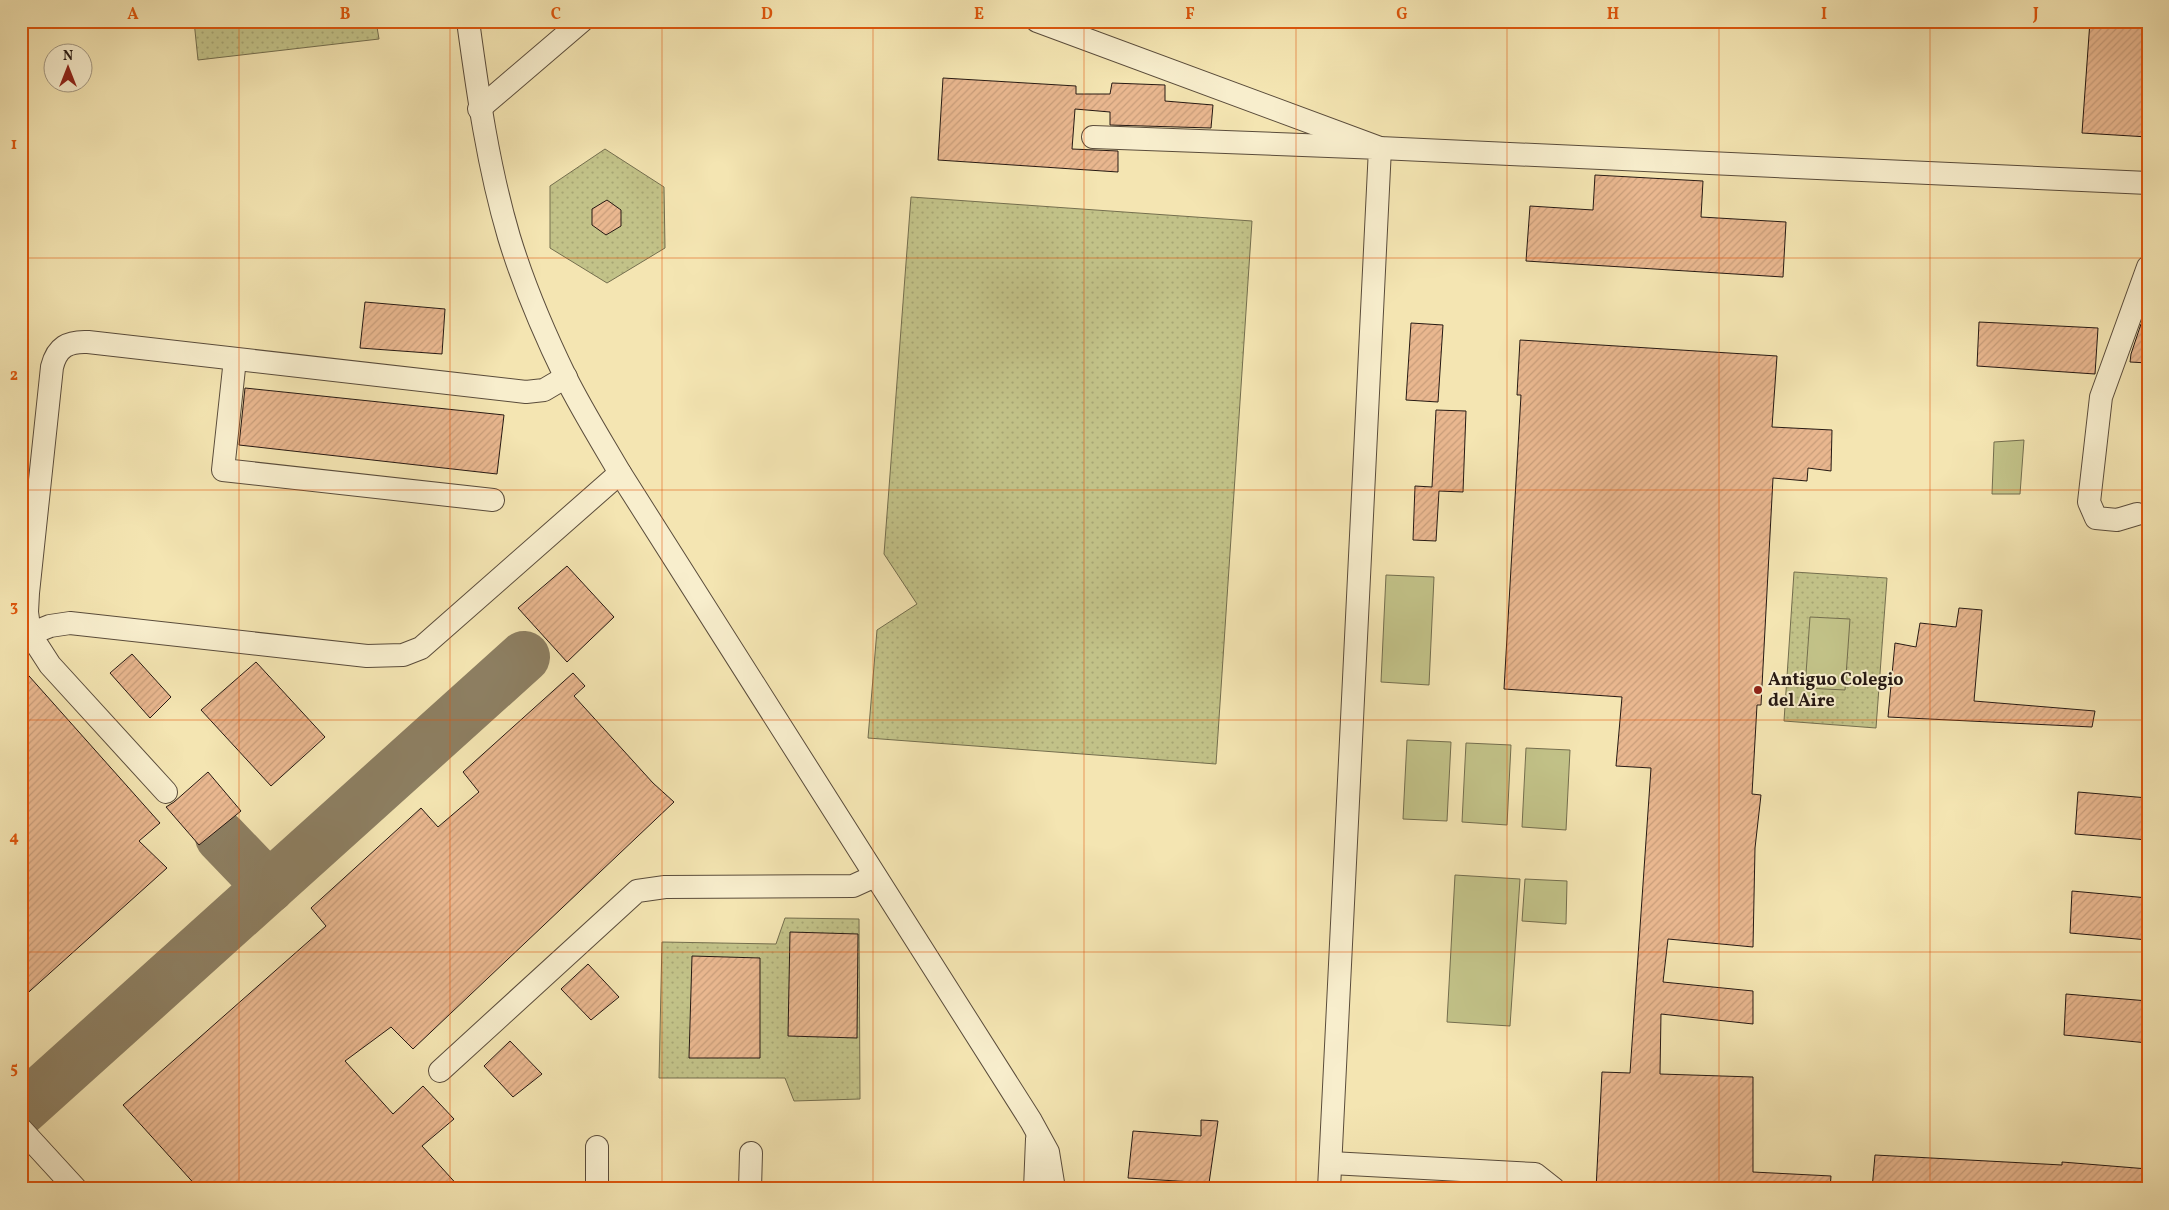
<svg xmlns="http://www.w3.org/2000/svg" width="2169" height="1210" font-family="Vollkorn,serif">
	<defs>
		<pattern id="green-dots" width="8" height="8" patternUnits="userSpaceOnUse" patternTransform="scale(1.25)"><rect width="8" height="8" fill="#c2c288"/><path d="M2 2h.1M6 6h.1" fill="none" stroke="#a7a674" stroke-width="1.8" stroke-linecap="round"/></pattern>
		<pattern id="building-hatch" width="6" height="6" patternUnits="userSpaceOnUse" patternTransform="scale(1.25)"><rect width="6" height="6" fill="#e9b78f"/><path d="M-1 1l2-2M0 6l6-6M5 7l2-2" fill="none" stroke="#c89d7a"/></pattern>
	</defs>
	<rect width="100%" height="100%" fill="#f4e5b2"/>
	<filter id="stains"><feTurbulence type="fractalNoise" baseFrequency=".004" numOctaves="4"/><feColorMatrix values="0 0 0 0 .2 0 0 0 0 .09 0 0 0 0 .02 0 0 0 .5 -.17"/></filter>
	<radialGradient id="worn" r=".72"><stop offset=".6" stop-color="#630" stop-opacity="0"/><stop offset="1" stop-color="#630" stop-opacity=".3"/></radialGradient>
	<g fill="url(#green-dots)" stroke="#746e4e">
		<polygon points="194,21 376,21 379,39 198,60"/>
		<polygon points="605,149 664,187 665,248 607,283 550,248 550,186"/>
		<polygon points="911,197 1252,221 1216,764 868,738 877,630 917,604 884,554"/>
		<polygon points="1794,572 1887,578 1876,728 1784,721"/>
		<polygon points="785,918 859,919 860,1099 794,1101 785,1078 659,1078 662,942 776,944"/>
	</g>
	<g fill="#c2c288" stroke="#746e4e">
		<polygon points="2024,440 2020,494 1992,494 1994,442"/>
		<polygon points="1386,575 1434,577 1429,685 1381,682"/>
		<polygon points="1810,617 1850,619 1845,690 1805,688"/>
		<polygon points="1407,740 1451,742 1447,821 1403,819"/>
		<polygon points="1466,743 1511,745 1507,825 1462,822"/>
		<polygon points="1526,748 1570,750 1566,830 1522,827"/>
		<polygon points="1455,875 1520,879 1510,1026 1447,1022"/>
		<polygon points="1525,879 1567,881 1566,924 1522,921"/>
	</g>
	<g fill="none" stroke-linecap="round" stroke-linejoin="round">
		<g stroke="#8d7f62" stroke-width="52">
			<polyline points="221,837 269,887"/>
			<polyline points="21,1110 524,657"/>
		</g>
	</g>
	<g fill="url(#building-hatch)" stroke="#261913">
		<polygon points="2090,21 2148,21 2148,137 2082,133"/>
		<polygon points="943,78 1076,86 1076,94 1110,94 1112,83 1165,85 1165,101 1213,105 1211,128 1110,125 1110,112 1075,109 1072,149 1118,151 1118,172 938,160"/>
		<polygon points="1595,175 1703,181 1701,217 1786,222 1783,277 1526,261 1530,206 1593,210"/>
		<polygon points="607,200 621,210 621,226 606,235 592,225 592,209"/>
		<polygon points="365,302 445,309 442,354 360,348"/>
		<polygon points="1979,322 2098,328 2095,374 1977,366"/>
		<polygon points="1411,323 1443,325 1438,402 1406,400"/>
		<polygon points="2141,324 2148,324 2148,363 2130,362 2131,354"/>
		<polygon points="1520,340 1777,356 1772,427 1832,430 1831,471 1808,468 1807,481 1773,478 1761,705 1757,705 1752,794 1761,795 1755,848 1753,947 1668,939 1663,982 1753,991 1753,1024 1661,1014 1660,1074 1753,1077 1753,1172 1831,1176 1830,1189 1596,1189 1602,1072 1630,1073 1651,768 1616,766 1622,697 1504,689 1521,395 1517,395"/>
		<polygon points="245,388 504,415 497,474 239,445"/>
		<polygon points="1436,410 1466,411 1463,492 1439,491 1436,541 1413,540 1415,486 1432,487"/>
		<polygon points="567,566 614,617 567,662 518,608"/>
		<polygon points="1959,608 1982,610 1974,701 2095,711 2092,727 1888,717 1895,643 1916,647 1920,623 1956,627"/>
		<polygon points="132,654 171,697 150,718 110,673"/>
		<polygon points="256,662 325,737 271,786 201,710"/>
		<polygon points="21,667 160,823 139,841 167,868 21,999"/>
		<polygon points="573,673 585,686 574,696 653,783 674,802 413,1049 391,1027 345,1061 393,1114 423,1086 454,1119 422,1146 461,1189 199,1189 123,1105 326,926 311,908 421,808 438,827 479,792 463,772"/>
		<polygon points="208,772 241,811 199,845 166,807 174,802"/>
		<polygon points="2078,792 2148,798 2148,840 2075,834"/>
		<polygon points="2072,891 2148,898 2148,940 2070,933"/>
		<polygon points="790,932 858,934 857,1038 788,1036"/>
		<polygon points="692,956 760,958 760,1058 689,1058"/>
		<polygon points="588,964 619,997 591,1020 561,989"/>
		<polygon points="2066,994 2148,1001 2148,1043 2064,1035"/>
		<polygon points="510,1041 542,1074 513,1097 484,1066"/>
		<polygon points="1201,1120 1218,1121 1209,1183 1128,1178 1133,1131 1201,1136"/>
		<polygon points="1875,1155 2062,1165 2062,1162 2148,1169 2148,1189 1872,1189"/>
	</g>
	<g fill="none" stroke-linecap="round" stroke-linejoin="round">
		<defs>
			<g id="minor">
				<path d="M 468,21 C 478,94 488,166 509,237 C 523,283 545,335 566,378 C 582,410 602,442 620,473 L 1031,1121 L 1048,1152 L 1054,1189"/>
				<polyline points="1037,21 1380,148 2148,183"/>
				<polyline points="479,109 582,21"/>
				<polyline points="1093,137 1380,148 1329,1189"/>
				<polyline points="235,359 223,470 493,500"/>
				<polyline points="2137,514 2117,520 2096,518 2089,502 2101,397 2148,267"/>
				<path d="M 30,634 L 27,612 L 28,593 L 52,367 C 57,347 68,341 88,342 L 526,392 L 544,390 L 566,377"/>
				<polyline points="166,792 50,665 30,634 50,626 70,623 367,656 403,655 421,648 620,473"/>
				<polyline points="440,1071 637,891 665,887 853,886 875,876"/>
				<polyline points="21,1129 76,1189"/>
				<polyline points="597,1147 597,1189"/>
				<polyline points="1331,1163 1535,1174 1554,1189"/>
				<polyline points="750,1189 751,1153"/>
				<polyline points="1035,1189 1037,1139"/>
			</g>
		</defs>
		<use href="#minor" stroke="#5a4c3b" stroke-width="24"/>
		<use href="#minor" stroke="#f8eecd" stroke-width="22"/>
	</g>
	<path fill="none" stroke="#de560c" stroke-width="1" stroke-opacity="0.55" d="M 239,21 L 239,1189M 450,21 L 450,1189M 662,21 L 662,1189M 873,21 L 873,1189M 1084,21 L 1084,1189M 1296,21 L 1296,1189M 1507,21 L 1507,1189M 1719,21 L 1719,1189M 1930,21 L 1930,1189M 21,258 L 2148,258M 21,490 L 2148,490M 21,720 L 2148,720M 21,952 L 2148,952"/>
	<circle fill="#8f2418" stroke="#f8eecd" stroke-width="2" cx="1758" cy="690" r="5"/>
	<g text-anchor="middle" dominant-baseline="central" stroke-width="4" stroke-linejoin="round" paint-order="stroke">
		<g font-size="18" font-weight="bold" fill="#261913" stroke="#f8eecd" text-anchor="start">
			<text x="1768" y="680">Antiguo Colegio<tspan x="1768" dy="21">del Aire</tspan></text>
		</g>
	</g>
	<rect width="2169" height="1210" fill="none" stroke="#f4e5b2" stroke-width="55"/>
	<g transform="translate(68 68)"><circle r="24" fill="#f8eecd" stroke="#a49983"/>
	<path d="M0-4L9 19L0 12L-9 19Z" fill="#8f2418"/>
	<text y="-8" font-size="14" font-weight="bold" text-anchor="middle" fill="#261913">N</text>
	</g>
	<rect x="28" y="28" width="2114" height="1154" fill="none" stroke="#de560c" stroke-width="2"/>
	<g font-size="16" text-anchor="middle" font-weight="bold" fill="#de560c">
		<text x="133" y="19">A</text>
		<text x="345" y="19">B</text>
		<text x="556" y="19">C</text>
		<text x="767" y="19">D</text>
		<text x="979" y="19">E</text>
		<text x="1190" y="19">F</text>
		<text x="1402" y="19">G</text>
		<text x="1613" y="19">H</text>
		<text x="1824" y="19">I</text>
		<text x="2036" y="19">J</text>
		<text x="14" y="149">1</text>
		<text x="14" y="380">2</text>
		<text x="14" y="611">3</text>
		<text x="14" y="842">4</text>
		<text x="14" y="1073">5</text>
	</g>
	<rect width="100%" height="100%" filter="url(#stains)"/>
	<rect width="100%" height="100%" fill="url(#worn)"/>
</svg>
